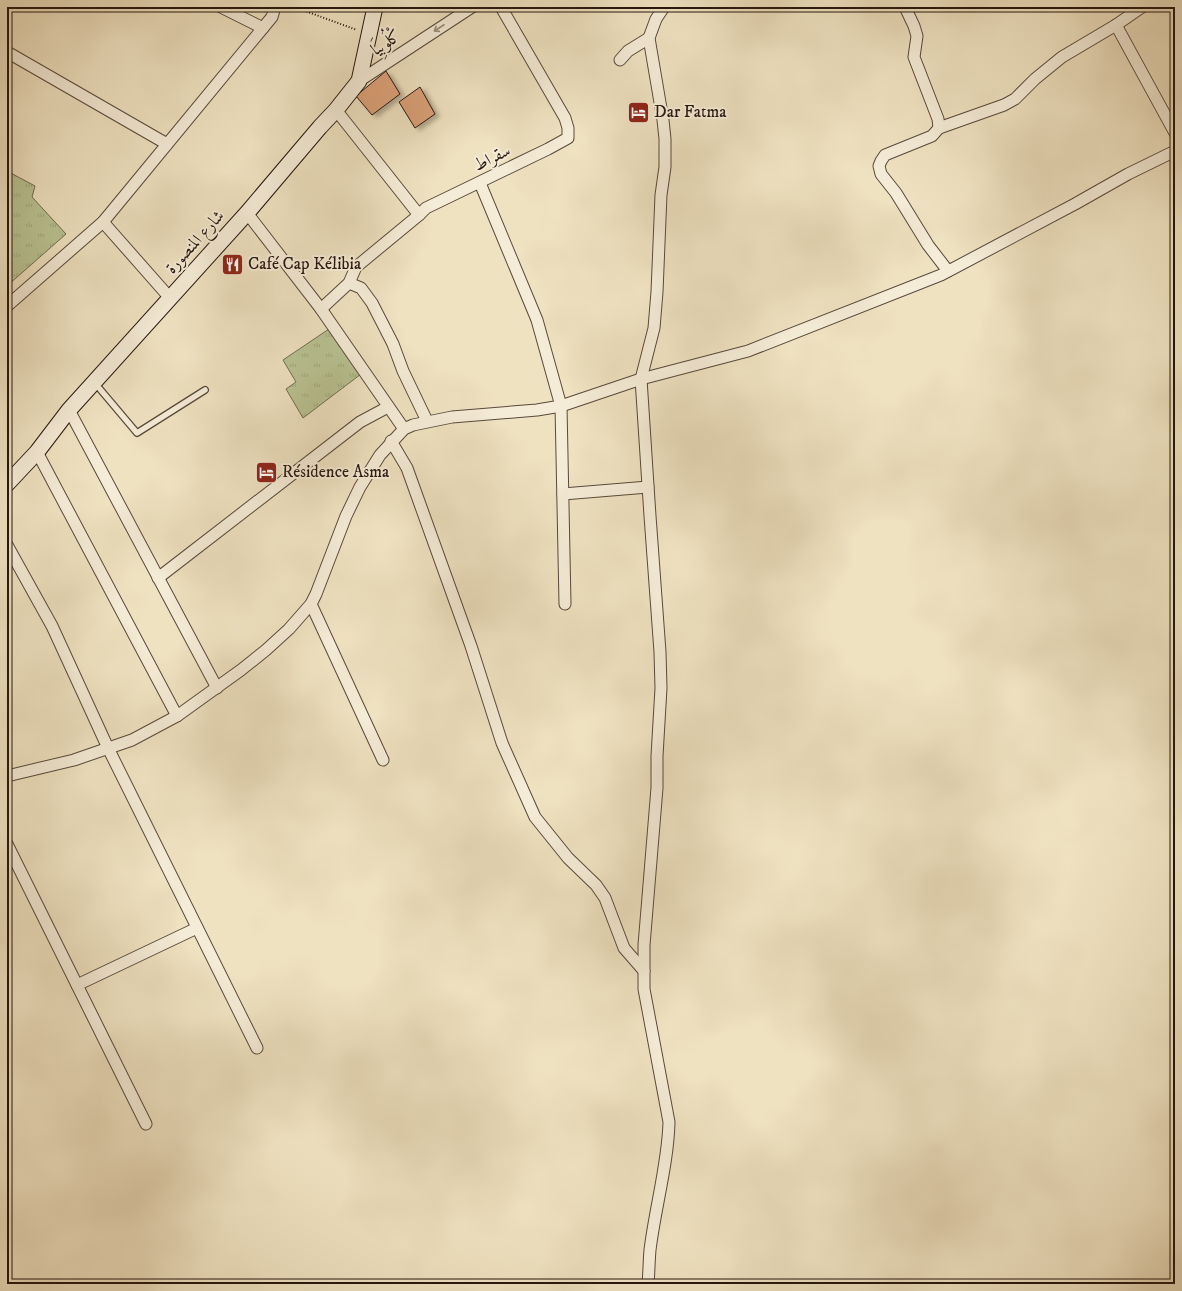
<svg xmlns="http://www.w3.org/2000/svg" width="1182" height="1291" font-family="'IM FELL DW Pica',Amiri,serif">
	<defs>
		<pattern id="grass-tufts" width="24" height="20" patternUnits="userSpaceOnUse"><rect width="24" height="20" fill="#b9c393"/><path d="M3 7l-1-3M5 7V3M7 7l1-3M15 17l-1-3M17 17v-4M19 17l1-3" fill="none" stroke="#9fa77e"/></pattern>
		<filter id="shadow"><feDropShadow dx="4.5" dy="2.5" stdDeviation="2" flood-color="#0004"/></filter>
	</defs>
	<rect width="100%" height="100%" fill="#efe2c1"/>
	<filter id="stains"><feTurbulence type="fractalNoise" baseFrequency=".005" numOctaves="4"/><feColorMatrix values="0 0 0 0 .2 0 0 0 0 .09 0 0 0 0 .02 0 0 0 .5 -.17"/></filter>
	<radialGradient id="worn" r=".72"><stop offset=".6" stop-color="#630" stop-opacity="0"/><stop offset="1" stop-color="#630" stop-opacity=".3"/></radialGradient>
	<g fill="url(#grass-tufts)" stroke="#706c51">
		<polygon points="7,171 35,186 32,197 66,234 7,286"/>
		<polygon points="332,327 365,371 303,418 286,389 296,382 283,360"/>
	</g>
	<g fill="#dba077" stroke="#26160f" filter="url(#shadow)">
		<polygon points="386,71 400,94 372,115 356,96"/>
		<polygon points="420,87 435,114 415,128 399,102"/>
	</g>
	<g fill="none" stroke-linecap="round" stroke-linejoin="round">
		<defs>
			<polyline id="lane" points="94,382 137,433 205,390"/>
			<g id="street">
				<polyline points="221,7 263,28"/>
				<polyline points="905,7 914,26 917,36 914,57 938,119 939,128 932,136 885,155 881,161 879,166 881,174 896,193 928,245 948,271"/>
				<polyline points="1116,25 1175,133"/>
				<polyline points="7,52 167,144"/>
				<polyline points="620,60 628,51 649,38"/>
				<polyline points="359,81 472,7"/>
				<polyline points="336,110 419,215 426,208 548,149 568,138 568,128 565,118 501,7"/>
				<polyline points="939,128 1004,105 1015,99 1035,79 1062,57 1116,25 1142,7"/>
				<polyline points="480,183 537,320 561,406 565,604"/>
				<polyline points="247,213 321,309 404,429"/>
				<polyline points="103,222 170,298"/>
				<polyline points="349,283 361,288 372,303 393,344 403,371 427,421"/>
				<polyline points="7,306 103,222 267,23 272,17 275,7"/>
				<polyline points="321,309 349,283 356,267 419,215"/>
				<polyline points="69,410 217,688"/>
				<polyline points="391,441 407,468 471,646 502,743 535,817 568,858 596,885 605,898 624,948 644,971"/>
				<polyline points="37,452 177,716"/>
				<polyline points="563,494 648,487"/>
				<polyline points="7,545 52,626 108,748 257,1048"/>
				<polyline points="158,578 360,422 388,407"/>
				<polyline points="311,604 383,760"/>
				<polyline points="7,776 74,760 132,740 177,716 241,670 266,650 289,629 311,604 316,594 346,516 360,487 380,455 404,429 413,425 452,417 537,410 561,406 641,379 748,351 941,275 1075,204 1128,174 1175,151"/>
				<polyline points="7,844 146,1124"/>
				<polyline points="77,985 197,928"/>
				<path d="M 648,1284 C 649,1273 649,1261 650,1250 C 655,1208 668,1164 669,1122 L 644,989 L 644,945 L 657,788 L 657,756 L 661,688 L 660,652 L 650,516 L 641,379 L 654,328 L 657,292 L 661,195 L 665,167 L 665,139 L 663,120 L 649,38 L 656,19 L 664,7"/>
			</g>
			<polyline id="secondary" points="7,484 37,452 69,410 247,213 320,127 336,110 359,81 375,7"/>
		</defs>
		<use href="#lane" stroke="#58493c" stroke-width="8"/>
		<use href="#street" stroke="#58493c" stroke-width="13"/>
		<use href="#secondary" stroke="#26160f" stroke-width="17"/>
		<polyline stroke="#26160f" stroke-width="2" stroke-dasharray="1 2" stroke-linecap="butt" points="286,7 297,8 357,30"/>
		<use href="#lane" stroke="#f5ecd7" stroke-width="5.5"/>
		<use href="#street" stroke="#f5ecd7" stroke-width="11"/>
		<use href="#secondary" stroke="#f5ecd7" stroke-width="15"/>
	</g>
	<defs><path id="oneway-shaft" d="M-6 0H5M1.5-3L5.5 0L1.5 3" fill="none" stroke-width="1.6" stroke-linecap="round" stroke-linejoin="round"/></defs>
	<use stroke="#988c7d" href="#oneway-shaft" transform="translate(439 28) rotate(147)"/>
	<defs>
		<symbol id="hotel-square" viewBox="-11 -11 22 22"><rect x="-9" y="-9" width="18" height="18" rx="4" fill="#8f2418" stroke="#f5ecd7"/><path d="M-6-4.5h1.5V1H6V5H4.5V3h-9V5H-6ZM-4 0a1.8 1.8 0 1 1 3.6 0ZM.5 0V-2.5h3Q6-2.5 6 0Z" fill="#fff"/></symbol>
		<symbol id="restaurant-square" viewBox="-11 -11 22 22"><rect x="-9" y="-9" width="18" height="18" rx="4" fill="#8f2418" stroke="#f5ecd7"/><path d="M-5-6h1v4h1v-4h1v4h1v-4h1v5L-1.5 .5V6h-2V.5L-5-1ZM5-6V6H3V1.5H1.5Q1.5-4 5-6Z" fill="#fff"/></symbol>
	</defs>
	<g fill-rule="evenodd">
		<use href="#hotel-square" x="626" y="100" width="25" height="25"/>
		<use href="#restaurant-square" x="220" y="252" width="25" height="25"/>
		<use href="#hotel-square" x="254" y="460" width="25" height="25"/>
	</g>
	<g text-anchor="middle" dominant-baseline="central" stroke-width="4" stroke-linejoin="round" paint-order="stroke">
		<g font-size="17" fill="#26160f" stroke="#f5ecd7">
			<text transform="translate(386 43) rotate(-33)">كْلُوبِيَا</text>
			<text transform="translate(492 158) rotate(-26)">سقراط</text>
			<text transform="translate(195 242) rotate(-48)">شارع المنصورة</text>
		</g>
		<g font-size="17" fill="#26160f" stroke="#f5ecd7" text-anchor="start">
			<text x="654" y="112">Dar Fatma</text>
			<text x="248" y="264">Café Cap Kélibia</text>
			<text x="282" y="472">Résidence Asma</text>
		</g>
	</g>
	<rect width="1182" height="1291" fill="none" stroke="#efe2c1" stroke-width="24"/>
	<rect x="8" y="8" width="1166" height="1275" fill="none" stroke="#26160f" stroke-width="2"/>
	<rect x="12" y="12" width="1158" height="1267" fill="none" stroke="#26160f"/>
	<rect width="100%" height="100%" filter="url(#stains)"/>
	<rect width="100%" height="100%" fill="url(#worn)"/>
</svg>
